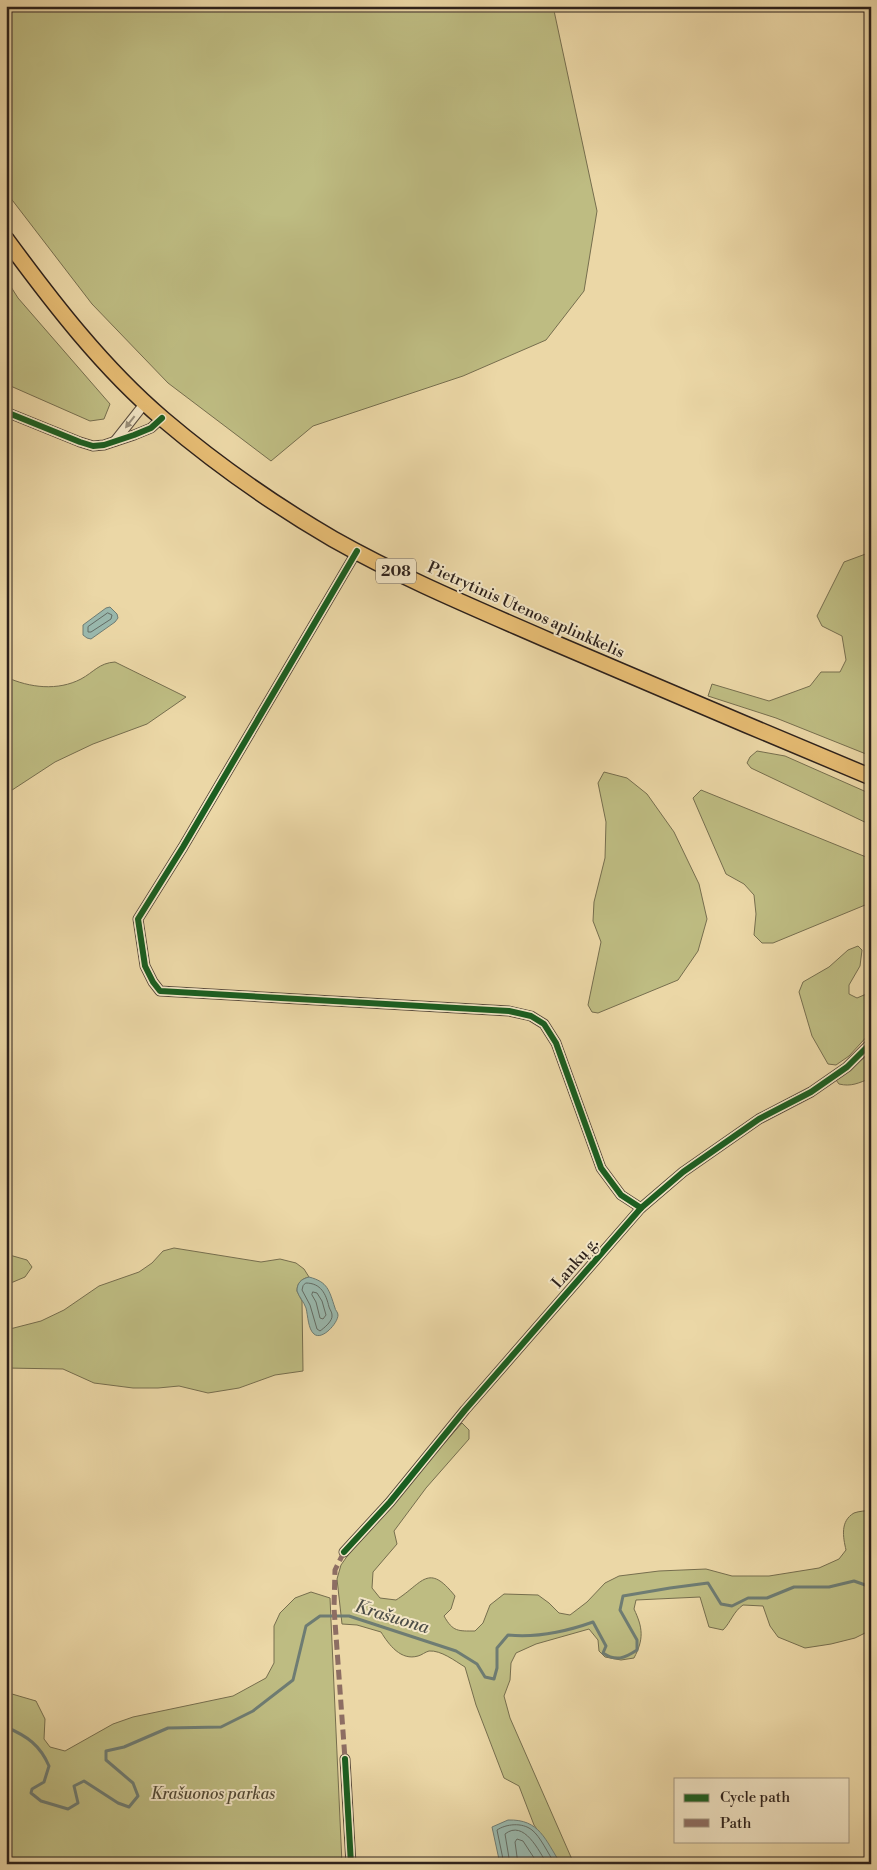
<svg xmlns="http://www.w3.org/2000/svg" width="877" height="1870" font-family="'Libre Bodoni',serif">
	<rect width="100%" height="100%" fill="#ebd7a6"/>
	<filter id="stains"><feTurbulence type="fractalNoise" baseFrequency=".004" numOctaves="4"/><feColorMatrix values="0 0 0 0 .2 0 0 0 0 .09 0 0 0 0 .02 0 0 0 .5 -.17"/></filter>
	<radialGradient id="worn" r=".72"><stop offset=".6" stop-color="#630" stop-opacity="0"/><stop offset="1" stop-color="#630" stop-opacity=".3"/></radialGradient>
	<g fill="#bebc82" stroke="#766e4e">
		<polygon points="6,6 553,6 597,211 584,291 546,340 463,376 313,426 271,461 168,383 92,304 6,192"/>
		<polygon points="6,279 18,298 110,404 104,419 90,421 6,384"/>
		<polygon points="871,552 871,756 776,718 708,696 712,684 769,701 810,686 821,672 840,672 846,660 842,636 822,626 817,616 844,562"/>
		<path d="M 115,662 L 186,697 L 147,724 L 93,744 L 55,762 L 6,794 L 6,677 C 30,688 58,691 81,679 C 94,672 99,663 115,662 Z"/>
		<polygon points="757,751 785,756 871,794 871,825 751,768 747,763 750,757"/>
		<polygon points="604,772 627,778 647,794 674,832 699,884 707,919 698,951 678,980 598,1013 592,1012 588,1005 601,942 593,921 594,902 605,858 606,822 598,783"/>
		<polygon points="701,790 871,859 870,903 773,943 762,943 754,935 756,914 754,895 744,884 726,874 693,798"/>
		<polygon points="858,946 862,950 860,966 849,985 849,994 857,998 871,992 871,1032 849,1056 836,1065 828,1064 812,1036 799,992 803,982 829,967 848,950"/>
		<path d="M 871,1052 L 871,1078 C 859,1083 851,1087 839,1084 L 836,1080 Z"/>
		<path d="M 174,1248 L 261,1262 L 280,1259 L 296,1263 L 304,1269 L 309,1277 C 301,1279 297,1283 297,1291 L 302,1301 L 303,1371 L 275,1375 L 239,1388 L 208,1393 L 179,1386 L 158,1388 L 133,1388 L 94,1383 L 63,1369 L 6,1368 L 6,1330 L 41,1321 L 64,1310 L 99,1286 L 139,1272 L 152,1263 L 163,1251 Z"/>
		<polygon points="6,1254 27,1260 32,1267 25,1277 6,1285"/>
		<path d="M 462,1423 L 469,1430 L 469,1439 L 426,1488 L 394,1531 L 397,1544 L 373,1572 L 372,1588 L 380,1598 L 396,1600 C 423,1583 428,1562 455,1596 L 451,1609 L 444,1616 C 453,1632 458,1631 475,1631 L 483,1623 L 490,1605 L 504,1594 L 538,1595 L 549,1603 L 559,1613 L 570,1615 L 587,1602 L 605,1583 L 619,1576 L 659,1571 L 706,1569 L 732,1576 L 769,1576 L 819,1568 L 839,1559 L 846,1550 C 843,1537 840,1521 854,1513 C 859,1511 866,1511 871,1510 L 871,1630 L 855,1638 L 831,1644 L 805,1648 L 778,1637 L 770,1626 L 763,1606 L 743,1605 C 733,1612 731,1622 723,1630 L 709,1627 L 700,1597 L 636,1600 L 634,1609 C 643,1628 644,1639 634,1658 L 621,1660 L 605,1657 L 599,1651 L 598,1640 L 589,1629 L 536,1644 L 516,1653 L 511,1663 L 510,1680 L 504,1696 L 510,1718 L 574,1864 L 561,1864 L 534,1825 L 519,1786 L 504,1778 L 476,1705 L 465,1667 C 455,1661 441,1650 429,1651 C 425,1652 422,1655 418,1656 C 401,1661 389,1645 381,1632 L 357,1625 L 342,1624 L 337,1579 L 341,1565 L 355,1545 Z"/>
		<polygon points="311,1592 330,1598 342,1864 6,1864 6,1696 12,1694 36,1701 45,1719 44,1739 50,1747 65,1751 113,1724 133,1717 233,1696 266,1678 274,1663 274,1626 280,1613 295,1598"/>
	</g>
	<g fill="#99b8ad" stroke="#6e7c73">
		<polygon points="110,607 117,614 118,618 115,622 91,639 87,638 83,635 83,625 106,608"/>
		<path d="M 309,1277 C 328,1282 329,1290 335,1308 C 335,1310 338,1312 338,1315 C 338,1323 322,1341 314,1334 C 308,1329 308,1316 306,1308 C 304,1302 299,1297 297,1291 C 297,1283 301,1279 309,1277 Z"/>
		<path d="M 508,1820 C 540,1819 545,1840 561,1864 L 500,1864 L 492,1827 Z"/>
	</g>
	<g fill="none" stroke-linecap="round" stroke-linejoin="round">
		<g stroke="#636c64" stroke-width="1">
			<polygon points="108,613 112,615 111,619 91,632 88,632 88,627"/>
			<path d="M 306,1283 C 321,1283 326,1294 329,1307 C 330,1310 332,1312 332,1315 C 333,1321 324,1328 320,1331 L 317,1329 L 310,1305 L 302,1290 L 303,1286 Z"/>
			<polygon points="313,1292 317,1293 322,1301 326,1315 323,1319 320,1318 316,1302 312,1295"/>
			<path d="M 504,1864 L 497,1830 C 506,1824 522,1822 532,1830 C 540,1836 549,1855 555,1864"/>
			<path d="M 510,1864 L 505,1834 C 524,1819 539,1851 547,1864"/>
			<polyline points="518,1864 515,1842 517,1839 523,1841 538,1864"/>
		</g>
		<path stroke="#6e7c73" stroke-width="3" d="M 6,1727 C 27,1736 40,1745 49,1766 L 44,1782 L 32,1789 L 31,1793 L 41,1801 L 68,1809 L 78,1803 L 74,1786 L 84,1781 L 118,1803 L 129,1807 L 138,1796 L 133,1783 L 106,1760 L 106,1751 L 124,1747 L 168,1728 L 221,1727 L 253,1711 L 293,1680 L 306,1626 L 320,1616 L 349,1616 L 456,1651 L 477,1664 L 485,1677 L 494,1679 L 497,1668 L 497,1648 L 508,1635 C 538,1638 565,1632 593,1622 L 606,1646 L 603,1653 C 616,1662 625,1658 637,1650 L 637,1640 L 620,1610 L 623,1596 L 670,1588 L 708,1583 L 721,1604 L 732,1606 L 748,1598 L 767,1598 L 794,1587 L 829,1587 L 854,1581 L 871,1587"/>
		<defs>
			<g id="minor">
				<polyline points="6,412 80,442 93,446 104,445 134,435 151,428 162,418"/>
				<polyline points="115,441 145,403"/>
				<polyline points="357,551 183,847 138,919 145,966 153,982 160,991 509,1011 531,1016 544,1024 556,1043 601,1168 621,1195 641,1208"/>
				<polyline points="344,1552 390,1502 465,1410 641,1208 683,1172 759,1119 811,1092 847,1067 871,1043"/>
				<polyline points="345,1759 351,1864"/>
			</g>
			<path id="trunk" d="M 6,239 C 53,303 103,368 163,419 C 216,464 273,504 333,539 C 402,578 477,609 550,641 C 656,687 764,732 871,777"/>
		</defs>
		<use href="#minor" stroke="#5c4e3e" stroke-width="11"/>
		<use href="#trunk" stroke="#2d211b" stroke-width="18"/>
		<use href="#minor" stroke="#f2e5c5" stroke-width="9"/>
		<use href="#trunk" stroke="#e6bc73" stroke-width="15"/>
		<polyline stroke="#8d6e63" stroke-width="5" stroke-dasharray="10 5" stroke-linecap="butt" points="344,1552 335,1570 334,1608 345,1759"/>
		<defs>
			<g id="cycleway">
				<polyline points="6,412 80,442 93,446 104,445 134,435 151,428 162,418"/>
				<polyline points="357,551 183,847 138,919 145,966 153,982 160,991 509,1011 531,1016 544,1024 556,1043 601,1168 621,1195 641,1208"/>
				<polyline points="344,1552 390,1502 465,1410 641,1208 683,1172 759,1119 811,1092 847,1067 871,1043"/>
				<polyline points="345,1759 351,1864"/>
			</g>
		</defs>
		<use href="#cycleway" stroke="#f2e5c5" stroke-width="9"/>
		<use href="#cycleway" stroke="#1b5e20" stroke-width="6"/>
	</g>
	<defs><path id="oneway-solid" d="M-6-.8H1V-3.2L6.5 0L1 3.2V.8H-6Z" transform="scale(1.25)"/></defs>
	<use fill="#998d78" href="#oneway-solid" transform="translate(130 422) rotate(128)"/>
	<g text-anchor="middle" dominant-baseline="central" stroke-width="4" stroke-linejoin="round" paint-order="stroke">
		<rect fill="#f2e5c5" stroke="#685c4e" stroke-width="1" x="376" y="558.5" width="40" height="25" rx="4"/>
		<g font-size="15" font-weight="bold" fill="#2d211b">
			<text x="396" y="571">208</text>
		</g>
		<g font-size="16" fill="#2d211b" stroke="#f2e5c5">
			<text transform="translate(526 610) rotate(24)">Pietrytinis Utenos aplinkkelis</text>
			<text transform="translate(575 1263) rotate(-49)">Lankų g.</text>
		</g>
		<g font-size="16" font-style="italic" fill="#514835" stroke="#f2e5c5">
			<text x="213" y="1794">Krašuonos parkas</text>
		</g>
		<g font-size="18" font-style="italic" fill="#4d4e47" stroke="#f2e5c5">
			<text transform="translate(392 1617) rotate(17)">Krašuona</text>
		</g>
	</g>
	<rect width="877" height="1870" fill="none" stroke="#ebd7a6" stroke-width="25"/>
	<rect x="8" y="8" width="862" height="1855" fill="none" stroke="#2d211b" stroke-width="2.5"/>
	<rect x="12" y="12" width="852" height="1845" fill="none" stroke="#2d211b"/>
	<rect x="674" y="1778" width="175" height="65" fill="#f2e5c5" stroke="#a39781"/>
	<rect x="684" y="1794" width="25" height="8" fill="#1b5e20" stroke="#a39781"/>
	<text x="720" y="1802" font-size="15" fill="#2d211b">Cycle path</text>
	<rect x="684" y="1819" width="25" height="8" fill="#8d6e63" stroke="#a39781"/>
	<text x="720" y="1828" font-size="15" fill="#2d211b">Path</text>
	<rect width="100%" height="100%" filter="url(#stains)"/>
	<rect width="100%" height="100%" fill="url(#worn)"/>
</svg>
